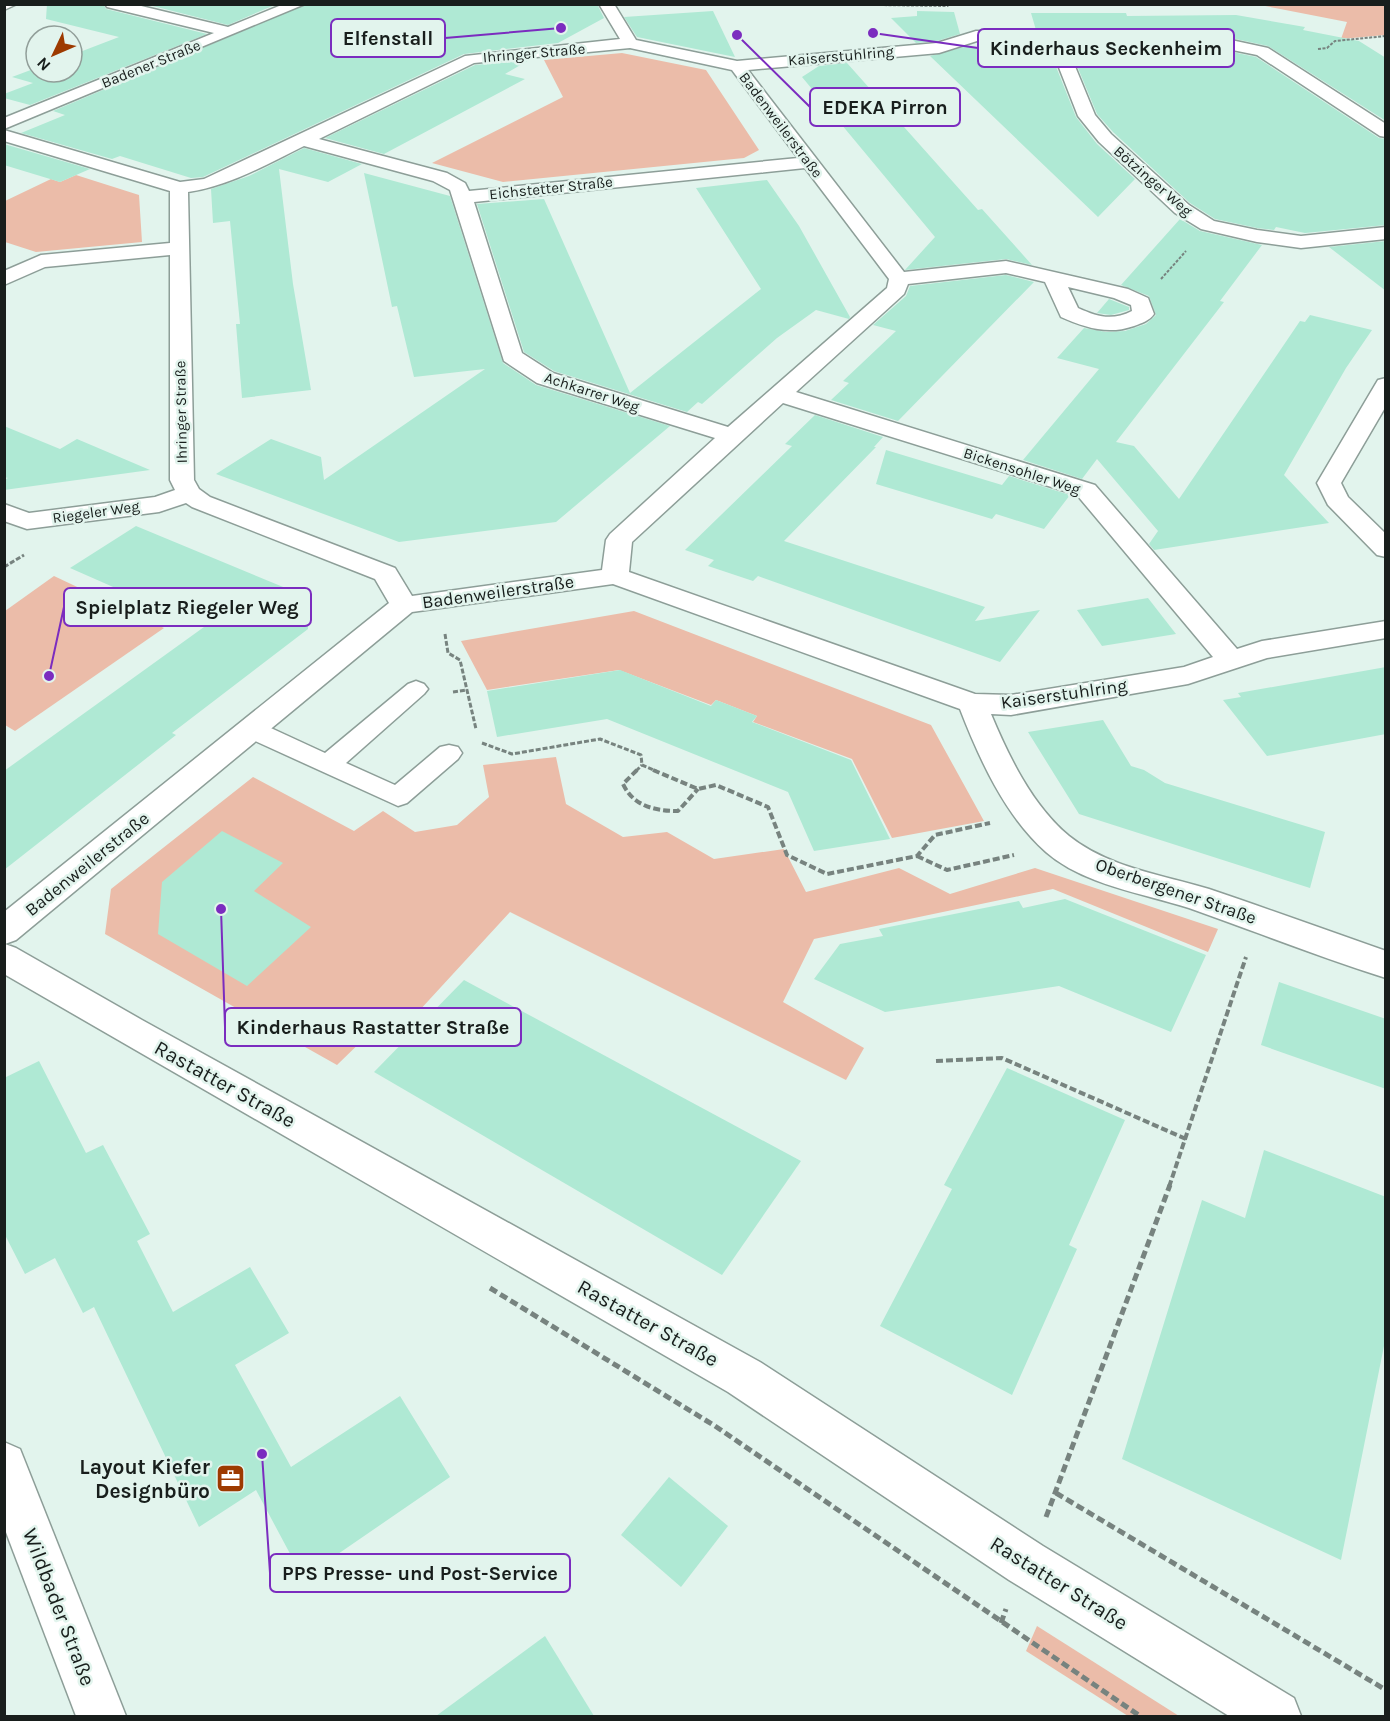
<svg xmlns="http://www.w3.org/2000/svg" width="1390" height="1721" font-family="Karla,sans-serif">
	<rect width="100%" height="100%" fill="#e2f4ed"/>
	<g fill="#ebbca9">
		<polygon points="1260,5 1385,5 1385,35 1341,39 1347,22"/>
		<polygon points="622,53 706,70 759,150 744,158 503,182 432,163 563,97 544,60"/>
		<polygon points="76,175 139,195 142,242 36,252 5,242 5,201 51,179 60,182"/>
		<polygon points="54,576 164,628 15,731 5,725 5,611"/>
		<polygon points="634,611 931,725 984,821 892,838 852,759 753,722 757,716 716,700 711,705 619,670 487,690 461,641"/>
		<polygon points="556,757 566,804 623,837 667,832 714,859 784,849 806,892 899,868 950,894 1035,868 1218,929 1208,952 1053,889 814,939 783,1002 864,1048 846,1080 510,912 395,1037 374,1029 337,1065 105,934 111,889 253,777 354,831 383,811 415,832 457,825 489,797 483,765"/>
		<polygon points="1037,1626 1179,1716 1128,1716 1026,1651"/>
	</g>
	<g fill="#afe9d4">
		<polygon points="47,4 103,4 106,9 207,34 30,105 4,98 4,94 33,83 12,77 36,68 36,72 72,72 72,55 119,37 46,19"/>
		<polygon points="145,4 277,4 228,25"/>
		<polygon points="307,4 597,4 604,18 558,43 464,54 203,177 191,178 120,156 112,159 21,133 65,115 53,111"/>
		<polygon points="713,11 735,57 637,37 624,17"/>
		<polygon points="917,11 954,12 960,34 937,41 916,43 891,18 917,16"/>
		<polygon points="1031,13 1126,13 1127,16 1236,15 1305,27 1303,30 1359,41 1386,58 1386,121 1268,46 1208,33 1036,30"/>
		<polygon points="1040,44 1047,44 1076,117 1097,144 1135,179 1098,217 930,56 964,47 1041,50"/>
		<polygon points="1068,44 1208,47 1256,57 1379,138 1386,139 1386,225 1305,233 1276,227 1274,230 1257,228 1215,219 1190,203 1113,132 1097,114"/>
		<polygon points="529,60 505,74 525,79 384,154 325,138 475,65"/>
		<polygon points="847,63 978,210 982,209 1032,265 1006,259 905,270 935,237 802,77 819,66"/>
		<polygon points="4,144 90,169 60,182 4,165"/>
		<polygon points="304,148 362,164 328,182 279,169 293,284 311,390 242,398 236,324 240,324 230,221 213,223 211,189 249,176"/>
		<polygon points="364,173 450,196 503,363 536,385 670,426 556,522 399,542 216,474 271,439 321,457 324,480 485,369 414,377 397,306 392,307"/>
		<polygon points="767,180 799,226 850,317 849,319 816,310 777,338 702,404 698,402 687,412 554,371 524,352 477,204 544,199 630,393 761,289 696,188"/>
		<polygon points="1180,219 1200,231 1262,245 1220,301 1224,302 1116,442 1134,446 1179,499 1300,321 1305,322 1310,315 1372,330 1346,368 1284,475 1329,523 1154,550 1149,544 1158,531 1097,459 1082,479 1023,460 1099,369 1057,358 1084,328 1106,332 1125,331 1146,324 1156,315 1149,296 1121,285"/>
		<polygon points="1386,241 1386,291 1329,247"/>
		<polygon points="1006,275 1034,282 898,421 831,400 849,383 843,381 896,331 873,325 906,296 910,286"/>
		<polygon points="1109,299 1129,307 1129,310 1111,315 1097,313"/>
		<polygon points="815,415 883,437 874,447 876,447 784,541 985,607 975,621 1040,610 1000,662 758,576 753,581 708,566 714,560 685,550 792,446 785,444"/>
		<polygon points="4,426 60,449 77,439 150,470 4,490 4,480 8,478 4,477"/>
		<polygon points="886,450 1002,485 1009,476 1070,495 1044,529 996,514 992,519 876,484"/>
		<polygon points="136,526 305,596 308,629 172,733 176,735 4,870 4,771 204,627 70,568"/>
		<polygon points="1148,598 1176,634 1102,646 1077,610"/>
		<polygon points="1386,667 1386,734 1267,756 1223,700 1241,697 1238,693"/>
		<polygon points="620,670 711,706 716,700 757,716 752,722 851,760 890,839 814,851 788,792 607,719 497,737 487,691"/>
		<polygon points="1103,720 1131,766 1144,770 1165,783 1325,832 1310,888 1079,814 1028,732"/>
		<polygon points="222,831 283,863 254,891 311,927 247,986 158,934 162,882"/>
		<polygon points="1065,899 1206,955 1171,1032 1059,986 885,1012 814,979 840,944 883,936 879,929 1019,901 1023,908"/>
		<polygon points="464,980 801,1161 722,1275 374,1072"/>
		<polygon points="1279,982 1386,1019 1386,1089 1261,1045"/>
		<polygon points="39,1061 86,1153 103,1145 150,1234 137,1241 173,1312 250,1267 289,1333 235,1365 291,1467 400,1396 450,1477 303,1578 256,1490 199,1527 94,1307 83,1313 55,1258 25,1274 4,1233 4,1078"/>
		<polygon points="1007,1068 1125,1120 1069,1245 1077,1249 1012,1395 880,1326 952,1189 944,1185"/>
		<polygon points="1264,1150 1386,1197 1386,1336 1341,1560 1122,1459 1202,1200 1245,1218"/>
		<polygon points="669,1477 728,1526 681,1587 621,1535"/>
		<polygon points="545,1636 594,1716 436,1716"/>
	</g>
	<g fill="none" stroke-linecap="round" stroke-linejoin="round">
		<defs>
			<polygon id="service" points="416,681 424,684 428,689 424,694 346,763 395,785 440,747 449,745 458,747 462,753 458,759 407,803 398,806 242,735 239,729 242,723 251,721 260,723 325,753 408,684"/>
			<g id="minor">
				<polygon points="4,4 17,4 4,10"/>
				<polygon points="105,4 133,4 228,27 284,4 305,4 4,129 4,118 214,33 107,7"/>
				<path d="M 599,4 L 614,4 L 636,40 L 737,61 L 937,43 L 976,31 L 1208,35 L 1268,48 L 1386,124 L 1386,137 L 1380,136 L 1257,55 L 1208,45 L 1065,42 L 1095,115 L 1111,134 L 1189,205 L 1214,221 L 1257,230 L 1301,236 L 1386,227 L 1386,239 L 1301,248 L 1257,242 L 1201,229 L 1175,213 L 1099,142 L 1078,116 L 1049,42 L 977,41 L 939,53 L 748,70 L 904,272 L 1006,261 L 1128,289 L 1148,298 L 1154,314 C 1149,321 1142,323 1134,326 C 1108,335 1086,328 1061,317 L 1045,282 L 1006,273 L 908,284 L 904,294 L 796,392 L 1095,485 L 1237,649 L 1262,641 L 1386,621 L 1386,638 L 1267,658 L 1188,684 L 1011,715 L 991,714 C 1009,757 1032,805 1069,836 C 1107,867 1163,875 1209,889 C 1268,909 1327,930 1386,951 L 1386,978 C 1319,957 1254,931 1189,908 C 1142,893 1084,885 1046,852 C 1005,816 979,758 960,709 L 613,584 L 412,612 L 16,940 L 5,944 L 16,948 L 142,1020 L 760,1362 L 1043,1546 L 1294,1698 L 1301,1716 L 1229,1716 L 1009,1580 L 728,1392 L 4,974 L 4,912 L 389,603 L 375,579 L 192,507 L 186,503 L 159,512 L 27,529 L 4,521 L 4,504 L 29,513 L 155,497 L 175,490 L 170,480 L 170,255 L 45,267 L 4,285 L 4,271 L 41,255 L 170,243 L 170,191 L 4,141 L 4,130 L 180,182 L 204,179 L 465,56 L 620,39 ZM 630,48 L 732,70 L 798,158 L 469,191 L 465,183 L 447,173 L 319,139 L 474,63 ZM 304,146 L 433,181 L 450,190 L 504,361 L 537,383 L 715,438 L 610,534 L 606,540 L 602,570 L 412,596 L 395,568 L 210,497 L 199,489 L 194,480 L 188,192 C 230,186 267,164 304,146 ZM 805,168 L 889,279 L 887,288 L 728,427 L 553,373 L 522,353 L 474,202 ZM 1068,287 L 1114,298 L 1131,305 L 1132,311 C 1112,321 1098,317 1078,308 ZM 783,403 L 1077,495 L 1213,657 L 1184,667 L 1011,695 L 975,694 L 629,572 L 632,542 Z"/>
				<polygon points="1386,378 1386,406 1341,483 1348,497 1386,534 1386,557 1377,555 1328,505 1317,483 1375,385 1378,380"/>
				<polygon points="4,1442 20,1449 126,1716 76,1716 4,1527"/>
			</g>
		</defs>
		<use href="#service" stroke="#8d9e98" stroke-width="3"/>
		<use href="#minor" stroke="#8d9e98" stroke-width="3"/>
		<g stroke="#77837f" stroke-width="2" stroke-dasharray="3 1.5" stroke-linecap="butt">
			<polyline points="803,4 947,6 951,4"/>
			<polyline points="1318,49 1327,48 1335,41 1386,36"/>
			<polyline points="1161,279 1186,251"/>
		</g>
		<g stroke="#77837f" stroke-width="3" stroke-dasharray="5 2" stroke-linecap="butt">
			<polyline points="4,567 24,555"/>
			<polyline points="445,634 448,653 460,660 476,729"/>
			<polyline points="453,692 467,690"/>
			<polyline points="482,743 512,754 600,739 641,755 642,765 656,771"/>
			<polyline points="636,771 642,765"/>
		</g>
		<g stroke="#77837f" stroke-width="4" stroke-dasharray="7 3" stroke-linecap="butt">
			<path d="M 637,770 L 623,784 C 633,806 655,811 678,811 L 698,789"/>
			<polyline points="653,770 698,789 716,785 768,807 787,855 827,874 917,856 935,835 990,823"/>
			<polyline points="917,856 947,870 1014,855"/>
			<polyline points="936,1061 1002,1058 1186,1139"/>
			<polyline points="1169,1187 1246,957"/>
		</g>
		<g stroke="#77837f" stroke-width="5" stroke-dasharray="8 4" stroke-linecap="butt">
			<polyline points="490,1288 715,1426 1140,1716"/>
			<polyline points="1056,1493 1386,1690"/>
			<polyline points="1046,1517 1170,1185"/>
			<polyline points="1001,1623 1006,1609"/>
		</g>
		<use href="#service" fill="#fff" fill-rule="evenodd"/>
		<use href="#minor" fill="#fff" fill-rule="evenodd"/>
	</g>
	<defs>
		<symbol id="office-square" viewBox="-11 -11 22 22"><rect x="-9" y="-9" width="18" height="18" rx="4" fill="#9d3a00" stroke="#e2f4ed"/><path d="M-6-3h4V-5.5h4V-3h4V5H-6ZM-1-4.5V-3h2v-1.5ZM-6 0V1H6V0Z" fill="#fff"/></symbol>
	</defs>
	<g fill-rule="evenodd">
		<use href="#office-square" x="214" y="1462" width="33" height="33"/>
	</g>
	<g text-anchor="middle" dominant-baseline="central" stroke-width="5" stroke-linejoin="round" paint-order="stroke">
		<g font-size="15" fill="#181e1c" stroke="#e2f4ed">
			<text transform="translate(534 53) rotate(-5)">Ihringer Straße</text>
			<text transform="translate(841 56) rotate(-5)">Kaiserstuhlring</text>
			<text transform="translate(151 64) rotate(-22)">Badener Straße</text>
			<text transform="translate(781 125) rotate(53)">Badenweilerstraße</text>
			<text transform="translate(1153 181) rotate(41)">Bötzinger Weg</text>
			<text transform="translate(551 188) rotate(-6)">Eichstetter Straße</text>
			<text transform="translate(592 392) rotate(18)">Achkarrer Weg</text>
			<text transform="translate(181 412) rotate(-91)">Ihringer Straße</text>
			<text transform="translate(1022 471) rotate(18)">Bickensohler Weg</text>
			<text transform="translate(96 512) rotate(-8)">Riegeler Weg</text>
		</g>
		<g font-size="18" fill="#181e1c" stroke="#e2f4ed">
			<text transform="translate(498 592) rotate(-8)">Badenweilerstraße</text>
			<text transform="translate(1064 694) rotate(-8)">Kaiserstuhlring</text>
			<text transform="translate(87 864) rotate(-39)">Badenweilerstraße</text>
			<text transform="translate(1176 891) rotate(19)">Oberbergener Straße</text>
		</g>
		<g font-size="21" fill="#181e1c" stroke="#e2f4ed">
			<text transform="translate(225 1084) rotate(29)">Rastatter Straße</text>
			<text transform="translate(648 1323) rotate(29)">Rastatter Straße</text>
			<text transform="translate(1059 1583) rotate(32)">Rastatter Straße</text>
			<text transform="translate(59 1607) rotate(69)">Wildbader Straße</text>
		</g>
		<g font-size="21" font-weight="bold" fill="#181e1c" stroke="#e2f4ed" text-anchor="end">
			<text x="210" y="1467">Layout Kiefer<tspan x="210" dy="24">Designbüro</tspan></text>
		</g>
	</g>
	<path fill="none" stroke="#7b2cbf" stroke-width="2" d="M561 28L445 38M873 33L978 48M737 35L810 107M49 676L64 607M221 909L225 1027M262 1454L270 1573"/>
	<g fill="#7b2cbf" stroke="#e2f4ed" stroke-width="2">
		<circle cx="561" cy="28" r="6"/>
		<circle cx="873" cy="33" r="6"/>
		<circle cx="737" cy="35" r="6"/>
		<circle cx="49" cy="676" r="6"/>
		<circle cx="221" cy="909" r="6"/>
		<circle cx="262" cy="1454" r="6"/>
	</g>
	<g fill="#e2f4ed" stroke="#7b2cbf" stroke-width="2">
		<rect x="331" y="19" width="114" height="38" rx="6"/>
		<rect x="978" y="29" width="256" height="38" rx="6"/>
		<rect x="810" y="88" width="150" height="38" rx="6"/>
		<rect x="64" y="588" width="247" height="38" rx="6"/>
		<rect x="225" y="1008" width="296" height="38" rx="6"/>
		<rect x="270" y="1554" width="300" height="38" rx="6"/>
	</g>
	<g font-size="20" text-anchor="middle" font-weight="bold" fill="#181e1c">
		<text x="388" y="45">Elfenstall</text>
		<text x="1106" y="55">Kinderhaus Seckenheim</text>
		<text x="885" y="114">EDEKA Pirron</text>
		<text x="187" y="614">Spielplatz Riegeler Weg</text>
		<text x="373" y="1034">Kinderhaus Rastatter Straße</text>
		<text x="420" y="1580">PPS Presse- und Post-Service</text>
	</g>
	<rect width="1390" height="1721" fill="none" stroke="#181e1c" stroke-width="12"/>
	<g transform="translate(54 54) rotate(226)"><circle r="28" fill="#e2f4ed" stroke="#919e99" stroke-width="1.5"/>
	<path d="M0-4.5L10 22L0 15L-10 22Z" fill="#9d3a00"/>
	<text y="-9" font-size="16" font-weight="bold" text-anchor="middle" fill="#181e1c">N</text>
	</g>
</svg>
